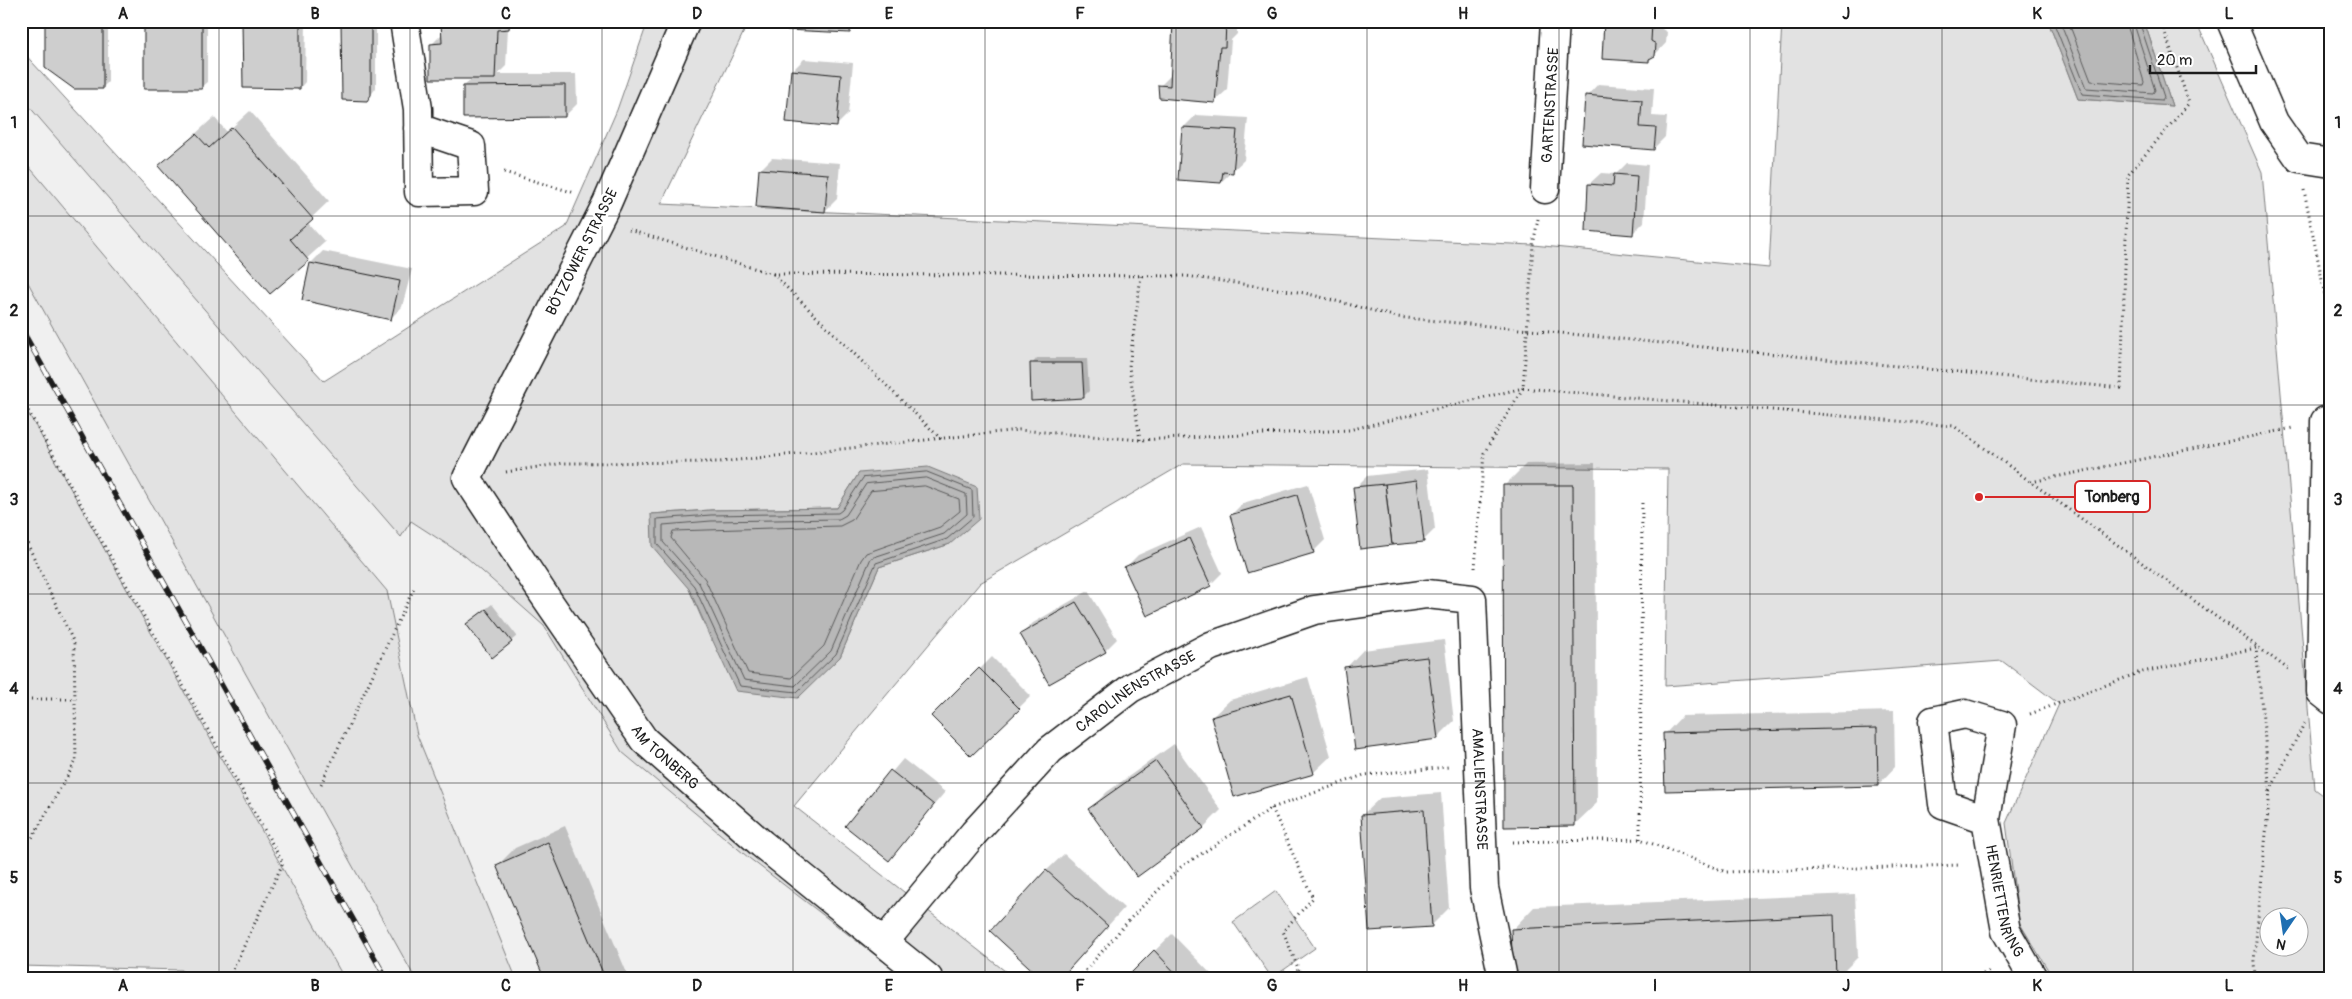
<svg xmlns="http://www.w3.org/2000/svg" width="2352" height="999" font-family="Pangolin,sans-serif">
	<rect width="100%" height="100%" fill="#fff"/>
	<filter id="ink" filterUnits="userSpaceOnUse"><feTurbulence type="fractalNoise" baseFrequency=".02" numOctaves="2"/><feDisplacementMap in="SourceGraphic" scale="10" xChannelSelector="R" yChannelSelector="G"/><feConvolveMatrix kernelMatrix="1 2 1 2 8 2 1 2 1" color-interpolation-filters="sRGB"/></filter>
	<g filter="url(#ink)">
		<g fill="#f0f0f0">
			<polygon points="21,97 401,536 411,521 465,556 544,626 622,752 905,978 516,978 417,735 387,591 21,157"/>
			<polygon points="21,270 415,978 344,978 21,400"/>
		</g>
		<g fill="#e2e2e2" stroke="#7f7f7f" fill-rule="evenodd">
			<path d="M 648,21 L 749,21 L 661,204 L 1533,245 L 1769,268 L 1782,21 L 2048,21 L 2078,99 L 2172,106 L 2144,21 L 2196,21 L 2262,172 L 2315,789 L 2331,801 L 2331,978 L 2053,978 L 2019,922 L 2006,823 L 2059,704 L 2002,661 L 1665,686 L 1668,469 L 1183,464 L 980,583 L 794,806 L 1014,978 L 905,978 L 749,858 L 622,752 L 544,626 L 465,556 L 411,521 L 401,537 L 21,97 L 21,50 L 324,381 L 566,227 L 617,110 ZM 859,473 L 950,544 L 879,567 L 840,657 L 711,640 L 689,589 L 651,514 L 711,510 L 837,508 ZM 2270,916 L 2300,916 L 2300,946 L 2270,946 Z"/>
			<polygon points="21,157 387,591 417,735 516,978 415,978 21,270"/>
			<polygon points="21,400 344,978 179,978 182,970 21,966"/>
			<polygon points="1276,891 1315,948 1272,978 1233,922"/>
		</g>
		<g fill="#b8b8b8" stroke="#7a7a7a">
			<polygon points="2048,21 2144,21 2172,106 2078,99"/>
			<polygon points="928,467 977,487 979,519 950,544 879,567 840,657 798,698 736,691 689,589 652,546 651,514 711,510 837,508 859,473"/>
		</g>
		<g fill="#0003">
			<polygon points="47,21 108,21 108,82 102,88"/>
			<polygon points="145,21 207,21 207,82 201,87"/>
			<polygon points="244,21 306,21 305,82 300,88"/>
			<polygon points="342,21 376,21 376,88 367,100"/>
			<polygon points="442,21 516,21 508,28 506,66 498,74 576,74 577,104 565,116 464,86 473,78 431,45 443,33"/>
			<polygon points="789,21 860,21 850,32"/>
			<polygon points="1174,21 1237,21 1237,34 1231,40 1227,90 1215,101 1160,86 1172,74"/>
			<polygon points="1605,21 1663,21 1662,29 1667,32 1666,43 1649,61"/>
			<polygon points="804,59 853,63 848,114 836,126 792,71"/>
			<polygon points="1598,84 1654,88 1652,116 1667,117 1665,137 1653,149 1587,96"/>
			<polygon points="250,111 329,201 307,222 325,242 270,292 160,166 214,117 227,132"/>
			<polygon points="1196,115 1248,118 1244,160 1221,182 1184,127"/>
			<polygon points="772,158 840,163 837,199 825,211 760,170"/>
			<polygon points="1627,163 1648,165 1644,222 1632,234 1589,184 1601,173 1616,174"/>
			<polygon points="323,251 412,269 402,307 390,319 311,263"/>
			<polygon points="1037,358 1087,358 1089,391 1083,397 1032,364"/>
			<polygon points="1595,463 1597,803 1574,825 1504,486 1526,464"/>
			<polygon points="1428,469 1435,529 1423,541 1355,488 1367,476"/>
			<polygon points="1308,484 1325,540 1313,552 1231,515 1243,503"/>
			<polygon points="1201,527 1222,573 1210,585 1126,567 1138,555"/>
			<polygon points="1088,591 1117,639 1105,651 1021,635 1033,623"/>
			<polygon points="492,604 517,636 511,641 474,618"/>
			<polygon points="1444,640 1454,721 1437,738 1346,668 1363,650"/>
			<polygon points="992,657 1031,696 971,755 933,716"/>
			<polygon points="1308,677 1331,756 1313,773 1212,717 1230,700"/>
			<polygon points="1894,711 1895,767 1878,785 1665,734 1682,716"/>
			<polygon points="1174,744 1221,810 1204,827 1090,809 1107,792"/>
			<polygon points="903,759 945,792 888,859 847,825"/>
			<polygon points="1441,793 1449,908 1432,925 1362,815 1380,798"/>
			<polygon points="565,826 629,978 545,978 498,865 515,848"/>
			<polygon points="1064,854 1124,908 1069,969 1046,871"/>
			<polygon points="1855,894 1858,957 1837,978 1514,978 1512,930 1534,907"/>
			<polygon points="1172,934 1215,978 1127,978"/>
		</g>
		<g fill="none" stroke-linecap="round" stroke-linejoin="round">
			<g stroke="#5a5a5a" stroke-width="1">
				<polyline points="2053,21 2082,94 2162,100 2164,97 2139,21"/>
				<polyline points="2060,21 2086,88 2153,93 2155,90 2133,21"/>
				<polyline points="2068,21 2091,81 2143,85 2144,82 2126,21"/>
				<polygon points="927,472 972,490 973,517 947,539 876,563 836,654 797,692 740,686 694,586 657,544 657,519 711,515 838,513 842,510 863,478"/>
				<polygon points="926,478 966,494 967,514 944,534 871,558 831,651 795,686 744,680 699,583 663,542 663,525 711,521 839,519 846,515 866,484"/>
				<polygon points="925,486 959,499 960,511 940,527 866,553 861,560 824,646 791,678 748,673 705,579 671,538 673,531 840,526 852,520 871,491"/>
			</g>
		</g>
		<g fill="#cecece" stroke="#1c1c1c">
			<polygon points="45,21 103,21 103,89 74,89 45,68"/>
			<rect x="144" y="21" width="58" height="68"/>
			<polygon points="242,21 300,21 300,89 243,88"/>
			<polygon points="341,21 371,21 371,95 367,101 342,100"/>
			<polygon points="441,21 510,21 509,29 497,30 495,79 430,79 430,44 442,43"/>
			<polygon points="788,21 851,21 850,33 787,30"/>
			<polygon points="1173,21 1226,21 1225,47 1220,47 1215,103 1159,98 1158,85 1170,86"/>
			<polygon points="1604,21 1652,23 1651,41 1656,44 1655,56 1649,59 1649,62 1602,59"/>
			<polygon points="791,70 841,75 837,127 786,122"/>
			<polygon points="565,85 565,117 463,118 463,86"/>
			<polygon points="1585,95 1642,100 1640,127 1656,128 1654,150 1582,144"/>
			<polygon points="232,127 313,219 290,239 309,261 270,294 158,166 196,134 209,148"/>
			<polygon points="1182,127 1237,130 1233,173 1223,172 1221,183 1178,180"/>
			<polygon points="759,169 828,174 825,212 756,207"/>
			<polygon points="1614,174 1637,176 1633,235 1586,231 1588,184 1613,186"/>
			<polygon points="310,263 400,281 391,320 302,300"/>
			<polygon points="1030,363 1082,363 1084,398 1031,401"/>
			<polygon points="1417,480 1424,542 1392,545 1385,484"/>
			<polygon points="1385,484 1392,545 1360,549 1353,487"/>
			<polygon points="1503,485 1573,485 1575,826 1504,827"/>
			<polygon points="1297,495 1314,553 1247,573 1230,515"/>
			<polygon points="1189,538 1211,586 1147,616 1124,567"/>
			<polygon points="1076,602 1106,652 1049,684 1020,634"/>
			<polygon points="486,609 512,642 492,658 466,624"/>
			<polygon points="1427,657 1438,739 1355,750 1344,667"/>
			<polygon points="979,668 1020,709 971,756 931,716"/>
			<polygon points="1291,694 1314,774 1234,797 1211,717"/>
			<polygon points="1877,728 1878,786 1665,791 1663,733"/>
			<polygon points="1156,761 1204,828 1137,877 1088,809"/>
			<polygon points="890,770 934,805 889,861 845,826"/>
			<polygon points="1424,810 1432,927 1369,931 1361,815"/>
			<polygon points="548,842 605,978 544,978 496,865"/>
			<polygon points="1046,870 1108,926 1061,978 1041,978 990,931"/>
			<polygon points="1834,915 1836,978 1513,978 1511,929"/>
			<polygon points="1154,950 1180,978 1126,978"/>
		</g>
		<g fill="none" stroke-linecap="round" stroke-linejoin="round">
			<defs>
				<g id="minor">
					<polyline points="404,21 418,109 419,192 474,191 471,146 418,128"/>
					<path id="s1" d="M 686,21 L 607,203 L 467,478 L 542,592 L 644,740 L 762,844 L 928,978"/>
					<polyline points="2231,21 2274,122 2299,158 2331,163"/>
					<path id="s2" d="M 1545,189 L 1555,21"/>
					<polyline points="2325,421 2321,692 2331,700"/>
					<path id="s3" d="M 1986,819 L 1943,804 L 1933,721 L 1965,714 L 2002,725 L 1986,819 L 2006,931 L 2033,978"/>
					<path id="s4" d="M 884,942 L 974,833 L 1050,750 L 1131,688 L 1211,646 L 1314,610 L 1427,594 L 1472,599 L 1484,888 L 1503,978"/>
				</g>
			</defs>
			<use href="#minor" stroke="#1c1c1c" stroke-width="31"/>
			<g stroke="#1c1c1c" stroke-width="3" stroke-dasharray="1 4" stroke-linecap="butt">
				<polyline points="504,172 575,193"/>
				<polyline points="2304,190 2331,325"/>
				<polyline points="629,230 773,274 941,439"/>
				<polyline points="773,274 1186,276 1305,293 1397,317 2121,388 2128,175 2189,103 2161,21"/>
				<polyline points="21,398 283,863 229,978"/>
				<polyline points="1140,440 1129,367 1141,276"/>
				<polyline points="506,472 564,463 720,462 1019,430 1140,440 1349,430 1523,388 1954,426 2288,669"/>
				<polyline points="2031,482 2293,428"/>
				<polyline points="21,530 74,643 76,761 31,840 21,843"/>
				<polyline points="1475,568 1484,453 1523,388 1533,245 1538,219"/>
				<polyline points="21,699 75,699"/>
				<polyline points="2030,714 2138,673 2256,648 2270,791 2254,961 2255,978"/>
				<polyline points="321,784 414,588"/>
				<polyline points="2270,791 2306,720"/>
				<polyline points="1272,808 1313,898 1283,931 1302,978"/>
				<polyline points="1640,839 1642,501"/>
				<polyline points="1513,842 1640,839 1726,872 1961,865"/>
				<polyline points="1079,978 1130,919 1181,867 1272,808 1364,775 1448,767"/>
				<polyline points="1290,978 1298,970"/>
				<polyline points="1974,978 1992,970"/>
			</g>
			<use href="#minor" stroke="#fff" stroke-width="28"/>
			<defs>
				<polyline id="rail" points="21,328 386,978"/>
			</defs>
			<use href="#rail" stroke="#1c1c1c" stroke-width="5.5"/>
			<use href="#rail" stroke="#fff" stroke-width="4" stroke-dasharray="11" stroke-linecap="butt"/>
		</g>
	</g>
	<path fill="none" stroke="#1c1c1c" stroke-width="1" stroke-opacity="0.55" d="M 219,21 L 219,978M 410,21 L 410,978M 602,21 L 602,978M 793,21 L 793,978M 985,21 L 985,978M 1176,21 L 1176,978M 1367,21 L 1367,978M 1559,21 L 1559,978M 1750,21 L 1750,978M 1942,21 L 1942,978M 2133,21 L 2133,978M 21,216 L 2331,216M 21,405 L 2331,405M 21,594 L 2331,594M 21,783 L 2331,783"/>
	<g text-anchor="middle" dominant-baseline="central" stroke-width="5" stroke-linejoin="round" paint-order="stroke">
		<g font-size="15" fill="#1c1c1c" stroke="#fff">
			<text stroke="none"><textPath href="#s2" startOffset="84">GARTENSTRASSE</textPath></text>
			<text transform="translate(582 252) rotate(-63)">BÖTZOWER STRASSE</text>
			<text stroke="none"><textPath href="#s4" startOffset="358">CAROLINENSTRASSE</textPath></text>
			<text stroke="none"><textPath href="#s1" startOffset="850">AM TONBERG</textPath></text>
			<text stroke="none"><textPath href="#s4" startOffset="905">AMALIENSTRASSE</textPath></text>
			<text stroke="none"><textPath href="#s3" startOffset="380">HENRIETTENRING</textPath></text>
		</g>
	</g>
	<path fill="none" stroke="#d62828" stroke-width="2" d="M1979 497L2075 497"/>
	<circle fill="#d62828" stroke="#fff" stroke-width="2" cx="1979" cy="497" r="5"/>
	<rect fill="#fff" stroke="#d62828" stroke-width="2" x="2075" y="481" width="75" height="31" rx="5"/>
	<g font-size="16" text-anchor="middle" font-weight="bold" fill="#1c1c1c">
		<text x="2112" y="502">Tonberg</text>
	</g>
	<rect width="2352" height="999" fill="none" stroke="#fff" stroke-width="55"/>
	<g transform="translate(2284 932) rotate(193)"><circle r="24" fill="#ffffff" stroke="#a4a4a4"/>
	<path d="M0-4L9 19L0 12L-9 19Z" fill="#1f6fb2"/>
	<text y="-8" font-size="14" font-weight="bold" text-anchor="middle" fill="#1c1c1c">N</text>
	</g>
	<path d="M2150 65v8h106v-8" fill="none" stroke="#1c1c1c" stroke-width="2.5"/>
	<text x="2157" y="65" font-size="15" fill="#1c1c1c" stroke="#ffffff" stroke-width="4" paint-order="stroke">20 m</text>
	<rect x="28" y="28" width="2296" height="944" fill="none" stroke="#1c1c1c" stroke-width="2"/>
	<g font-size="16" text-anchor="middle" font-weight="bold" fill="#1c1c1c">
		<text x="123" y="19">A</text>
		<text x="315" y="19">B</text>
		<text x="506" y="19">C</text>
		<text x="697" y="19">D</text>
		<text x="889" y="19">E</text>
		<text x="1080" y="19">F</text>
		<text x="1272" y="19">G</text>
		<text x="1463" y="19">H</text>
		<text x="1655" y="19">I</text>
		<text x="1846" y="19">J</text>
		<text x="2037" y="19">K</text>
		<text x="2229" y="19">L</text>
		<text x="14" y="128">1</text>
		<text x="2338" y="128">1</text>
		<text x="14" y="316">2</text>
		<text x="2338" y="316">2</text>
		<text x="14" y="505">3</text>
		<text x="2338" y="505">3</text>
		<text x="14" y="694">4</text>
		<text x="2338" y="694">4</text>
		<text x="14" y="883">5</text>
		<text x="2338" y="883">5</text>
		<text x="123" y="991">A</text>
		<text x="315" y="991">B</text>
		<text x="506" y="991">C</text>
		<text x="697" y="991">D</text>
		<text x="889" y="991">E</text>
		<text x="1080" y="991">F</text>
		<text x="1272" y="991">G</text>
		<text x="1463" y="991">H</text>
		<text x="1655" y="991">I</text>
		<text x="1846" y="991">J</text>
		<text x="2037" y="991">K</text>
		<text x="2229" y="991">L</text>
	</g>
</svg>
